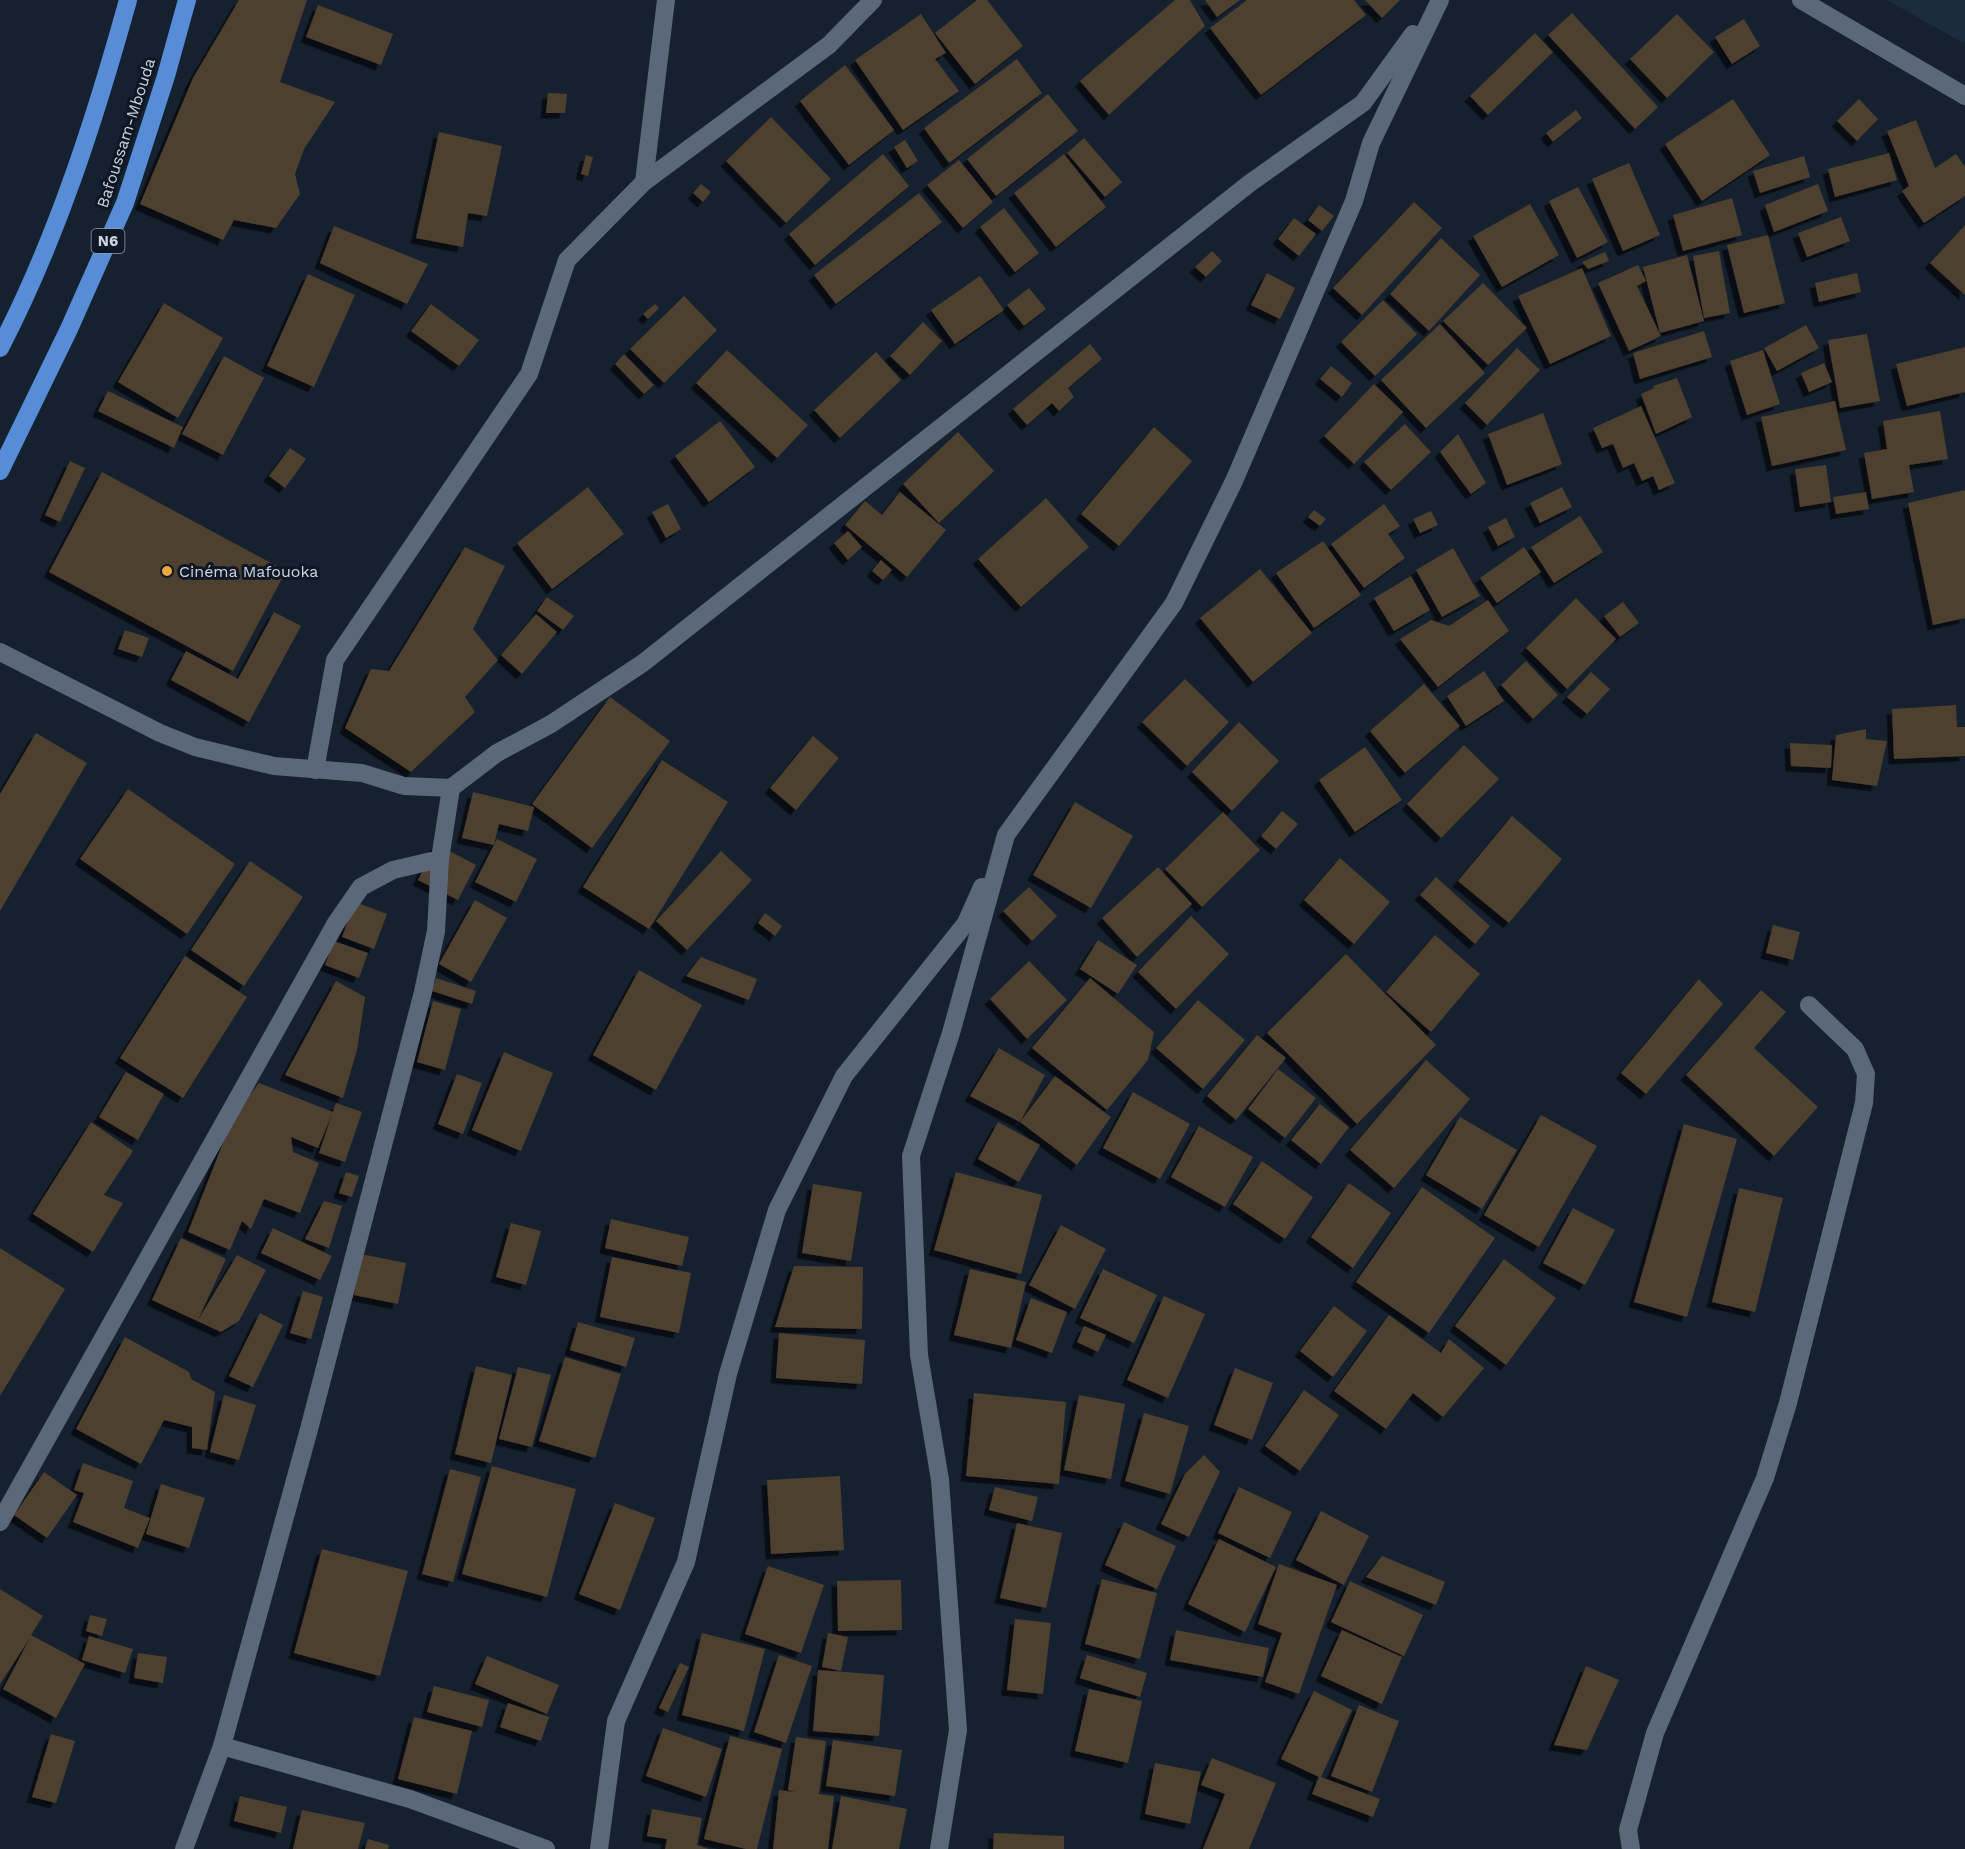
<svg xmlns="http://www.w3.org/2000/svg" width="1965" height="1849" font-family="'Work Sans',sans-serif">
	<defs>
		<filter id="shadow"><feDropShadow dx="-5.5" dy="5.5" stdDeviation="0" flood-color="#0009"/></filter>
	</defs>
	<rect width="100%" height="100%" fill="#162130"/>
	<polygon fill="#1d2b3f" points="1887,0 1965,0 1965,44"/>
	<g fill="#4d3f2e" filter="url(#shadow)">
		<polygon points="239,0 307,0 280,82 335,102 304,149 295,174 300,194 276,228 234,220 223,240 140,204 193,78"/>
		<polygon points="977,0 987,0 1023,46 975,84 935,33"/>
		<polygon points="1175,0 1190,0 1205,26 1109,115 1080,81"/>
		<polygon points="1205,0 1240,0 1217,17"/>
		<polygon points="1247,0 1354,0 1366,15 1261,95 1210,28"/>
		<polygon points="1365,0 1400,0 1382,18"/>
		<polygon points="318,5 393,34 381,65 306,37"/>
		<polygon points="1572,13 1658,107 1635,129 1548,35"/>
		<polygon points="921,14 946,53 935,59 959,91 903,130 855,60"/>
		<polygon points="1677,14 1714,52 1667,98 1630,59"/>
		<polygon points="1744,19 1760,46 1732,64 1715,37"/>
		<polygon points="1535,33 1553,52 1488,115 1470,96"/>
		<polygon points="1017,59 1042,93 949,163 924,128"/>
		<polygon points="845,65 894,130 849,165 800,101"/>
		<polygon points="548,93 567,94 565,113 546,113"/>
		<polygon points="1048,94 1078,131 996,196 967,159"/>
		<polygon points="1733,99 1770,155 1702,201 1665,144"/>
		<polygon points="1859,99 1878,119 1857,141 1837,121"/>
		<polygon points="1576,110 1582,118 1553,142 1546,133"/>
		<polygon points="771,117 831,179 786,223 726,161"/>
		<polygon points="1916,120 1935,168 1956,154 1965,167 1965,196 1924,223 1902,191 1909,186 1887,131"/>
		<polygon points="439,132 502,146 487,216 468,213 463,247 416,238"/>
		<polygon points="1084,138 1122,182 1105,197 1067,153"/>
		<polygon points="905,140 918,161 907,168 894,147"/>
		<polygon points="1889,153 1897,180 1835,197 1828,169"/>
		<polygon points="883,154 909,186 815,265 789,234"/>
		<polygon points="1064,154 1106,207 1056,247 1014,193"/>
		<polygon points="586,155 593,157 588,176 581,174"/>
		<polygon points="1804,156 1810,177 1760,193 1753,171"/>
		<polygon points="959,160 993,202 963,228 927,185"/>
		<polygon points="1629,163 1660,235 1623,251 1592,179"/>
		<polygon points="701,184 711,192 703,202 693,193"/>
		<polygon points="1818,184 1828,211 1774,232 1765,205"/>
		<polygon points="1578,187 1608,242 1577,258 1549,201"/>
		<polygon points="919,193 942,222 836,304 814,275"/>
		<polygon points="1732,198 1742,235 1683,251 1673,215"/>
		<polygon points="1414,202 1442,228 1362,315 1333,288"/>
		<polygon points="1530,204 1559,255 1502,287 1473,236"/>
		<polygon points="1319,205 1334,216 1322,231 1308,220"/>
		<polygon points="1004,208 1039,253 1015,272 980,227"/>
		<polygon points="1841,217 1850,241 1807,257 1798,233"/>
		<polygon points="1294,218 1316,234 1299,256 1278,239"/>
		<polygon points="1965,225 1965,295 1930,263"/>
		<polygon points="334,226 428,264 407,304 320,263"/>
		<polygon points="1768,235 1785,303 1744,313 1727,245"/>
		<polygon points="1441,238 1480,275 1429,331 1390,294"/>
		<polygon points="1212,251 1222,261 1206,277 1195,267"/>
		<polygon points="1719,251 1730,313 1704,318 1693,256"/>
		<polygon points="1605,252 1609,261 1588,269 1582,262"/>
		<polygon points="1687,255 1704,321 1660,333 1643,267"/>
		<polygon points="1638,265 1646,281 1637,286 1661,336 1629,351 1598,283"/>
		<polygon points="1582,268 1611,336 1550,364 1518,296"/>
		<polygon points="1267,273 1295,288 1280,319 1251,305"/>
		<polygon points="1857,273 1861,292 1819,302 1815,283"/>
		<polygon points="308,274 355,295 314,387 267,366"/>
		<polygon points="980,276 1004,310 955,344 931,310"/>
		<polygon points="1483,283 1527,328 1488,365 1443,321"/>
		<polygon points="1029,288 1046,309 1024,326 1007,305"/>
		<polygon points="684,296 717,330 664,383 630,349"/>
		<polygon points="1383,300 1417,334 1375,376 1341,342"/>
		<polygon points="164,303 223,338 178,418 118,382"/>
		<polygon points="431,304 479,340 459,366 411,331"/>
		<polygon points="655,304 659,308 648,319 643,314"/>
		<polygon points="923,322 942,341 910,375 890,356"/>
		<polygon points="1440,324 1485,373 1426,428 1381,380"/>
		<polygon points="1806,325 1819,348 1777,371 1764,348"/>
		<polygon points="1704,331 1712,357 1640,379 1633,353"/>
		<polygon points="1867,334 1880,401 1840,408 1828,340"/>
		<polygon points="1090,344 1102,359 1068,388 1074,397 1059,411 1052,403 1027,425 1013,409"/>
		<polygon points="1965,347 1965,392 1907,406 1896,364"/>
		<polygon points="1517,348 1540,370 1487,425 1465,403"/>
		<polygon points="727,350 808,425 777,458 696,383"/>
		<polygon points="1763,350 1780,404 1747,415 1730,361"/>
		<polygon points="876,352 901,380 840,438 814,410"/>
		<polygon points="624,354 654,385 644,394 615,364"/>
		<polygon points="224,356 264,378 223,455 182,434"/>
		<polygon points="1824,363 1832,382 1809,392 1801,373"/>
		<polygon points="1331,366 1352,383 1342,397 1320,379"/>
		<polygon points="1677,378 1692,417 1656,434 1641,394 1654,388 1653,386"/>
		<polygon points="1374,384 1403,412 1354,464 1324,436"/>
		<polygon points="108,391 183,427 174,448 98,411"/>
		<polygon points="1835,401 1846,450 1772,466 1761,417"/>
		<polygon points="1641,406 1675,483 1659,490 1653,476 1642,481 1634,463 1623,468 1613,444 1602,448 1593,428"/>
		<polygon points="1940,411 1948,459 1909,465 1914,492 1872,499 1864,453 1887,449 1883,421"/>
		<polygon points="1543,413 1562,464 1507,485 1488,434"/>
		<polygon points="720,421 755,467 709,502 675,456"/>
		<polygon points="1405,424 1431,452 1391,490 1364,462"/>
		<polygon points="1154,427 1192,461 1119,546 1081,514"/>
		<polygon points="958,432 994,471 939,523 903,484"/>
		<polygon points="1458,434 1486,483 1471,494 1440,452"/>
		<polygon points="290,448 306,459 285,488 269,476"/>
		<polygon points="70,461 85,468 60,522 45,515"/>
		<polygon points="1826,465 1831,502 1800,507 1795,469"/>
		<polygon points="102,472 286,571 233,671 49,572"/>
		<polygon points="588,487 624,534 552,589 517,543"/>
		<polygon points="1562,487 1572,507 1540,523 1530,503"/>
		<polygon points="1965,490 1965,618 1933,625 1908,503"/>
		<polygon points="900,492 946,530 907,577 845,525 865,501 882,515"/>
		<polygon points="1866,492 1869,509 1836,514 1833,497"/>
		<polygon points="1046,498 1089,547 1021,607 978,559"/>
		<polygon points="668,504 681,529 666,538 652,512"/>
		<polygon points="1384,504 1400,526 1388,534 1405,558 1364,588 1331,544"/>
		<polygon points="1314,510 1326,519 1320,526 1308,517"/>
		<polygon points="1431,511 1438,525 1420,533 1413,519"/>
		<polygon points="1580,516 1603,552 1554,583 1531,547"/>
		<polygon points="1506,518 1515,537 1498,546 1488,527"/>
		<polygon points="848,531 862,547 848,560 834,543"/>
		<polygon points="1323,541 1361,595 1314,628 1276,573"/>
		<polygon points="465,547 505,566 473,629 498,660 465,697 475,712 411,772 345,728 371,669 389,671"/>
		<polygon points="1524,547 1541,572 1497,603 1480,578"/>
		<polygon points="1453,548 1480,596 1442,617 1416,570"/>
		<polygon points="881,560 892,570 883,580 872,571"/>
		<polygon points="1260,569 1312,633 1253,682 1200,618"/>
		<polygon points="1411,576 1430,610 1394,631 1374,598"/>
		<polygon points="547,597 574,616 563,630 537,611"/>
		<polygon points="1576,598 1616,639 1567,689 1526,648"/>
		<polygon points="1488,600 1509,631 1438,687 1400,639 1431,620 1449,626"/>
		<polygon points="1623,602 1639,623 1620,637 1604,616"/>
		<polygon points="274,612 301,626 249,722 171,680 186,651 238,679"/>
		<polygon points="536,614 557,632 522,674 501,655"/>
		<polygon points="125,630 149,638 142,657 118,649"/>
		<polygon points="1526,661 1558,695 1533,719 1501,685"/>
		<polygon points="1484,671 1504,701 1466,726 1447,696"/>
		<polygon points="1591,672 1610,689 1587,714 1567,697"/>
		<polygon points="1185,679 1229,722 1187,766 1142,722"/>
		<polygon points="1424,684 1460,726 1405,773 1370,731"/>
		<polygon points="610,697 670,741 592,848 532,804"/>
		<polygon points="1956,705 1957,727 1965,727 1965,756 1894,759 1892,709"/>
		<polygon points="1239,722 1279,761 1232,811 1192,772"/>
		<polygon points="1866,729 1866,739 1887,741 1877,786 1832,780 1836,735"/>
		<polygon points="36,733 87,763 0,911 0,794"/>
		<polygon points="813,736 839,758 796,810 770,788"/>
		<polygon points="1790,743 1832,745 1831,768 1791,766"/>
		<polygon points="1464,745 1499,779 1441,838 1407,804"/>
		<polygon points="1365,747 1402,800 1355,832 1319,780"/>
		<polygon points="662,760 728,802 649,929 583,887"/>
		<polygon points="128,789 235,864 187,934 80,859"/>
		<polygon points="473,792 534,807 528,831 499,824 494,845 462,838"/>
		<polygon points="1075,802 1133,836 1091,908 1033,875"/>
		<polygon points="1282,811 1298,824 1276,849 1261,836"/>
		<polygon points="1223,812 1260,850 1202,907 1165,869"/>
		<polygon points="1512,816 1562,859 1509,923 1458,881"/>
		<polygon points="497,839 537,859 516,902 475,882"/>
		<polygon points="436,844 476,865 458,900 418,880"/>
		<polygon points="721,851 752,880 687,950 656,921"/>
		<polygon points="1340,858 1390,902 1354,944 1304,900"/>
		<polygon points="250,861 303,897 244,986 191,950"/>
		<polygon points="1158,867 1192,904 1137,957 1102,918"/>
		<polygon points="1436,877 1490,926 1475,944 1420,895"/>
		<polygon points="1029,887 1057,916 1032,941 1003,911"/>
		<polygon points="475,900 507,918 471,982 439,964"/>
		<polygon points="355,902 387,914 374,949 342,937"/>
		<polygon points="765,913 782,926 775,936 758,923"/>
		<polygon points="1191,916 1229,954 1176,1009 1138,972"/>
		<polygon points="1773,925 1800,932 1793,960 1766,953"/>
		<polygon points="1435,935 1480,974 1431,1032 1386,992"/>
		<polygon points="1098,940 1137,965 1118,994 1080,969"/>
		<polygon points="334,941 368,953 359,978 325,965"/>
		<polygon points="1346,954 1436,1045 1357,1124 1267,1033"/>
		<polygon points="185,956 247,997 183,1098 120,1058"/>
		<polygon points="701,957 757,979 749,1000 686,976"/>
		<polygon points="1029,961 1067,1000 1027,1039 990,999"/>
		<polygon points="639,970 702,1005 656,1090 593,1055"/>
		<polygon points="436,978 476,991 472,1004 432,991"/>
		<polygon points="1090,978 1154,1032 1148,1060 1107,1110 1032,1048"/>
		<polygon points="1699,979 1723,1004 1646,1094 1621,1073"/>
		<polygon points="336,981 365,997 357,1050 343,1098 285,1075"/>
		<polygon points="1761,990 1786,1012 1754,1048 1818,1107 1774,1156 1686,1075"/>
		<polygon points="1198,1000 1245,1040 1203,1089 1156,1048"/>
		<polygon points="433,1001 461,1009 445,1070 417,1062"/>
		<polygon points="1257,1035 1286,1058 1236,1120 1207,1096"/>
		<polygon points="999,1048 1045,1075 1020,1122 1055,1076 1111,1117 1077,1165 1020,1122 970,1096"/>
		<polygon points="504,1052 553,1073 521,1151 472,1130"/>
		<polygon points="1426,1060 1470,1099 1394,1188 1350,1150"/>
		<polygon points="1278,1069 1316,1098 1285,1138 1248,1109"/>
		<polygon points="126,1072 164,1094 138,1140 99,1117"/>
		<polygon points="457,1074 482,1083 463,1134 438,1124"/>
		<polygon points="259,1083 333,1112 336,1103 362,1112 345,1162 319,1153 332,1114 318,1148 291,1137 293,1152 319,1163 300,1213 264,1199 251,1229 242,1221 230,1250 188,1232 234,1115"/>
		<polygon points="1133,1092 1190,1124 1160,1179 1103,1148"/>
		<polygon points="1320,1104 1349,1127 1321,1164 1291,1140"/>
		<polygon points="1541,1115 1597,1146 1539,1247 1484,1215"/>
		<polygon points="1460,1117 1517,1150 1482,1209 1426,1175"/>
		<polygon points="91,1122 133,1151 104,1195 123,1203 93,1252 33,1214"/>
		<polygon points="998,1122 1040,1145 1019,1182 978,1159"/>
		<polygon points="1684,1124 1737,1139 1687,1317 1634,1302"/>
		<polygon points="1199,1126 1253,1157 1225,1207 1171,1177"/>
		<polygon points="1262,1161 1313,1197 1285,1239 1233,1204"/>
		<polygon points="346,1172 359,1176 352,1197 339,1193"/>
		<polygon points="956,1172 1042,1195 1021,1274 934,1250"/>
		<polygon points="1349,1183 1391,1213 1353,1268 1311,1237"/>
		<polygon points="813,1184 862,1192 851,1261 802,1253"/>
		<polygon points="1422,1187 1495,1238 1429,1333 1356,1282"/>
		<polygon points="1739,1188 1783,1198 1755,1312 1712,1302"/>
		<polygon points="324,1201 342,1206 329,1248 305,1239"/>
		<polygon points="1573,1208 1615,1230 1585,1285 1543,1263"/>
		<polygon points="611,1219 689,1237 682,1266 605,1248"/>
		<polygon points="511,1223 541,1231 526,1285 496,1277"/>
		<polygon points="1061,1225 1106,1249 1075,1309 1029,1285"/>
		<polygon points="273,1228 332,1256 320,1280 261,1253"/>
		<polygon points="181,1238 226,1259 198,1320 237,1255 266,1270 239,1321 221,1332 152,1300"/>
		<polygon points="0,1248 65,1289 0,1396"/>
		<polygon points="361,1254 406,1263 398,1304 354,1295"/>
		<polygon points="612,1257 691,1273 679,1333 600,1317"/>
		<polygon points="1504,1259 1556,1298 1506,1365 1455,1326"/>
		<polygon points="794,1266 863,1267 862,1329 775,1327"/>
		<polygon points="970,1269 1026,1282 1011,1348 954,1335"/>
		<polygon points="1103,1269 1157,1295 1134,1343 1080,1318"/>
		<polygon points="303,1291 323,1297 311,1339 290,1333"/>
		<polygon points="1164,1296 1205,1314 1168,1398 1127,1380"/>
		<polygon points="1031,1298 1067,1312 1052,1353 1016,1340"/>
		<polygon points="1334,1306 1367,1331 1333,1377 1300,1351"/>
		<polygon points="260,1313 283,1325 253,1387 229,1376"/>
		<polygon points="1389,1315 1441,1353 1449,1339 1484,1368 1443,1417 1413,1393 1386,1429 1334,1391"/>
		<polygon points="578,1322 635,1338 626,1367 570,1350"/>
		<polygon points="1084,1326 1106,1335 1098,1352 1077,1342"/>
		<polygon points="779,1333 865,1340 862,1384 776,1378"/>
		<polygon points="125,1337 189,1372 191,1379 215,1392 207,1450 192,1448 192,1427 164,1420 141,1464 76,1429"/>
		<polygon points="565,1357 621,1374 595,1458 539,1441"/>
		<polygon points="476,1366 512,1375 491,1463 455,1454"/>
		<polygon points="518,1367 551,1375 532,1447 499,1439"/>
		<polygon points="1235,1368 1273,1383 1252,1440 1214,1425"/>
		<polygon points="1304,1390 1339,1415 1300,1471 1265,1446"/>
		<polygon points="974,1393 1066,1402 1059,1484 966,1476"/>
		<polygon points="224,1395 256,1405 239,1460 210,1452"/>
		<polygon points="1079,1395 1125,1404 1111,1479 1064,1470"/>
		<polygon points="1144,1413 1189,1426 1170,1494 1125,1481"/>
		<polygon points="1204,1455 1220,1472 1189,1537 1161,1524 1185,1474"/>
		<polygon points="83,1463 133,1481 124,1508 150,1518 138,1548 73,1522 84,1493 74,1490"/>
		<polygon points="492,1466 576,1489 547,1597 462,1574"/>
		<polygon points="450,1469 481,1477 453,1582 422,1574"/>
		<polygon points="44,1472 77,1495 47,1538 14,1515"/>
		<polygon points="840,1476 844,1550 771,1554 767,1480"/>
		<polygon points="161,1484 205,1498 189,1548 146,1534"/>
		<polygon points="995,1487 1038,1497 1032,1521 989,1510"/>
		<polygon points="1239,1487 1292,1512 1270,1558 1218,1533"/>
		<polygon points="615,1503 655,1518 620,1610 579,1594"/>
		<polygon points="1321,1511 1369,1536 1344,1585 1296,1560"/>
		<polygon points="1124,1522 1176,1546 1157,1589 1105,1565"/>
		<polygon points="1017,1523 1062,1533 1046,1608 1000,1598"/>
		<polygon points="1219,1539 1276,1567 1245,1632 1188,1604"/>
		<polygon points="322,1549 408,1571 380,1676 294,1653"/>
		<polygon points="1382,1556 1445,1582 1436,1605 1366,1577"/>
		<polygon points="1279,1564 1337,1585 1299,1694 1265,1682 1282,1633 1258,1624"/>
		<polygon points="768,1566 824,1585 801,1653 745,1634"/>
		<polygon points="1102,1579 1157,1593 1140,1659 1085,1644"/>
		<polygon points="901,1580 902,1630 838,1631 837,1581"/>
		<polygon points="1350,1581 1423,1615 1404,1656 1331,1622"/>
		<polygon points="0,1589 43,1616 31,1635 85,1664 56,1718 3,1689 30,1638 0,1684"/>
		<polygon points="90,1615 107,1619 102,1636 86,1631"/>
		<polygon points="1015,1619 1051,1623 1043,1694 1007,1690"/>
		<polygon points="1176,1630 1269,1648 1263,1677 1170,1660"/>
		<polygon points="1342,1630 1402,1657 1382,1704 1321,1676"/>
		<polygon points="702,1633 765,1649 744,1731 682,1715"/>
		<polygon points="828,1633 848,1637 841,1671 822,1667"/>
		<polygon points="89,1636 133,1649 125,1673 82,1660"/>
		<polygon points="138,1653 167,1657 163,1683 134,1678"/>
		<polygon points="779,1655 812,1666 786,1743 754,1732"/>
		<polygon points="1087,1655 1147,1673 1140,1697 1080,1678"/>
		<polygon points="487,1656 559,1685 547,1714 475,1684"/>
		<polygon points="680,1663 689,1667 668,1712 659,1708"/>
		<polygon points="1586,1666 1619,1680 1587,1750 1554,1745"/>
		<polygon points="818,1670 884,1675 879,1736 813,1731"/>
		<polygon points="434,1686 489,1700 482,1727 427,1712"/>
		<polygon points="1089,1689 1142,1701 1128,1763 1075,1751"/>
		<polygon points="1314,1691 1352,1710 1321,1777 1380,1799 1373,1817 1312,1794 1319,1777 1281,1759"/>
		<polygon points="508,1703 549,1717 541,1741 500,1727"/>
		<polygon points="1359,1705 1399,1721 1372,1792 1331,1776"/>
		<polygon points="414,1717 472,1731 457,1794 398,1779"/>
		<polygon points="663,1728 722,1749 706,1797 646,1776"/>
		<polygon points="51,1734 75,1741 56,1803 32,1797"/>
		<polygon points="730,1736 782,1749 757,1849 746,1849 704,1839"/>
		<polygon points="796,1737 826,1741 819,1794 834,1796 828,1849 773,1849 779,1790 795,1792 788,1790"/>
		<polygon points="833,1740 902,1750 895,1796 826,1786"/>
		<polygon points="1212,1758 1276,1783 1249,1849 1203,1849 1225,1794 1201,1785"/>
		<polygon points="1155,1763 1201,1772 1190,1824 1145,1814"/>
		<polygon points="240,1796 287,1807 281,1833 234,1821"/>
		<polygon points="841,1796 907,1809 899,1849 832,1849"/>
		<polygon points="652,1809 702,1818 697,1845 709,1849 665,1849 667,1839 647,1836"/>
		<polygon points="302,1810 365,1823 358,1849 293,1849"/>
		<polygon points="994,1833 1064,1836 1064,1849 993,1849"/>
		<polygon points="368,1839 389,1845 388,1849 365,1849"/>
	</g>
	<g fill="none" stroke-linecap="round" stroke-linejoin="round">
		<g stroke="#5a687a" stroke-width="18">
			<polyline points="1801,0 1965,96"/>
			<polyline points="644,182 666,0"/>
			<polyline points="0,652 160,733 195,747 274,766 362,773 404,786 451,788 497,753 551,724 643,663 1250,183 1363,103 1413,34"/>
			<polyline points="315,770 335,660 529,374 567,260 644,182 829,45 873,0"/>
			<polyline points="0,1522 336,923 361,887 393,870 440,859"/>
			<polyline points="222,1746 410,1799 546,1849"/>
			<polyline points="184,1849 222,1746 308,1433 423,992 436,931 440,859 451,788"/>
			<polyline points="599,1849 616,1721 686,1562 728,1374 777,1210 844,1076 966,923 982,887"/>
			<polyline points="939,1849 958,1730 940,1480 919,1355 911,1156 951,1033 1006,835 1174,603 1234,481 1354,201 1371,143 1440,0"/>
			<polyline points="1631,1849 1628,1830 1655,1733 1765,1478 1788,1403 1864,1103 1866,1074 1855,1049 1809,1005"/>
		</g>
		<g stroke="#568dd6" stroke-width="18">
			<path d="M 0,348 C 57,238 95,119 128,0"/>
			<polyline points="0,471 69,329 125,203 166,76 187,0"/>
		</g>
	</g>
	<circle fill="#eea73d" stroke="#0d1726" stroke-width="2" cx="167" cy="571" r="6"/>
	<g text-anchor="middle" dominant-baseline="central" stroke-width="6" stroke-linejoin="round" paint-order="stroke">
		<rect fill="#0d1726" stroke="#949ca8" stroke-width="1.5" x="91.5" y="229" width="33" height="24" rx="4.5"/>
		<g font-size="15" font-weight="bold" fill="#ced5e0">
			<text x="108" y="241">N6</text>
		</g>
		<g font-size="16" fill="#ced5e0" stroke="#0d1726">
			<text transform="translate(126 133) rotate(-72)">Bafoussam-Mbouda</text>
		</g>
		<g font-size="16" fill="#ced5e0" stroke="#0d1726" text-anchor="start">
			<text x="179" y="571">Cinéma Mafouoka</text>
		</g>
	</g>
</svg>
